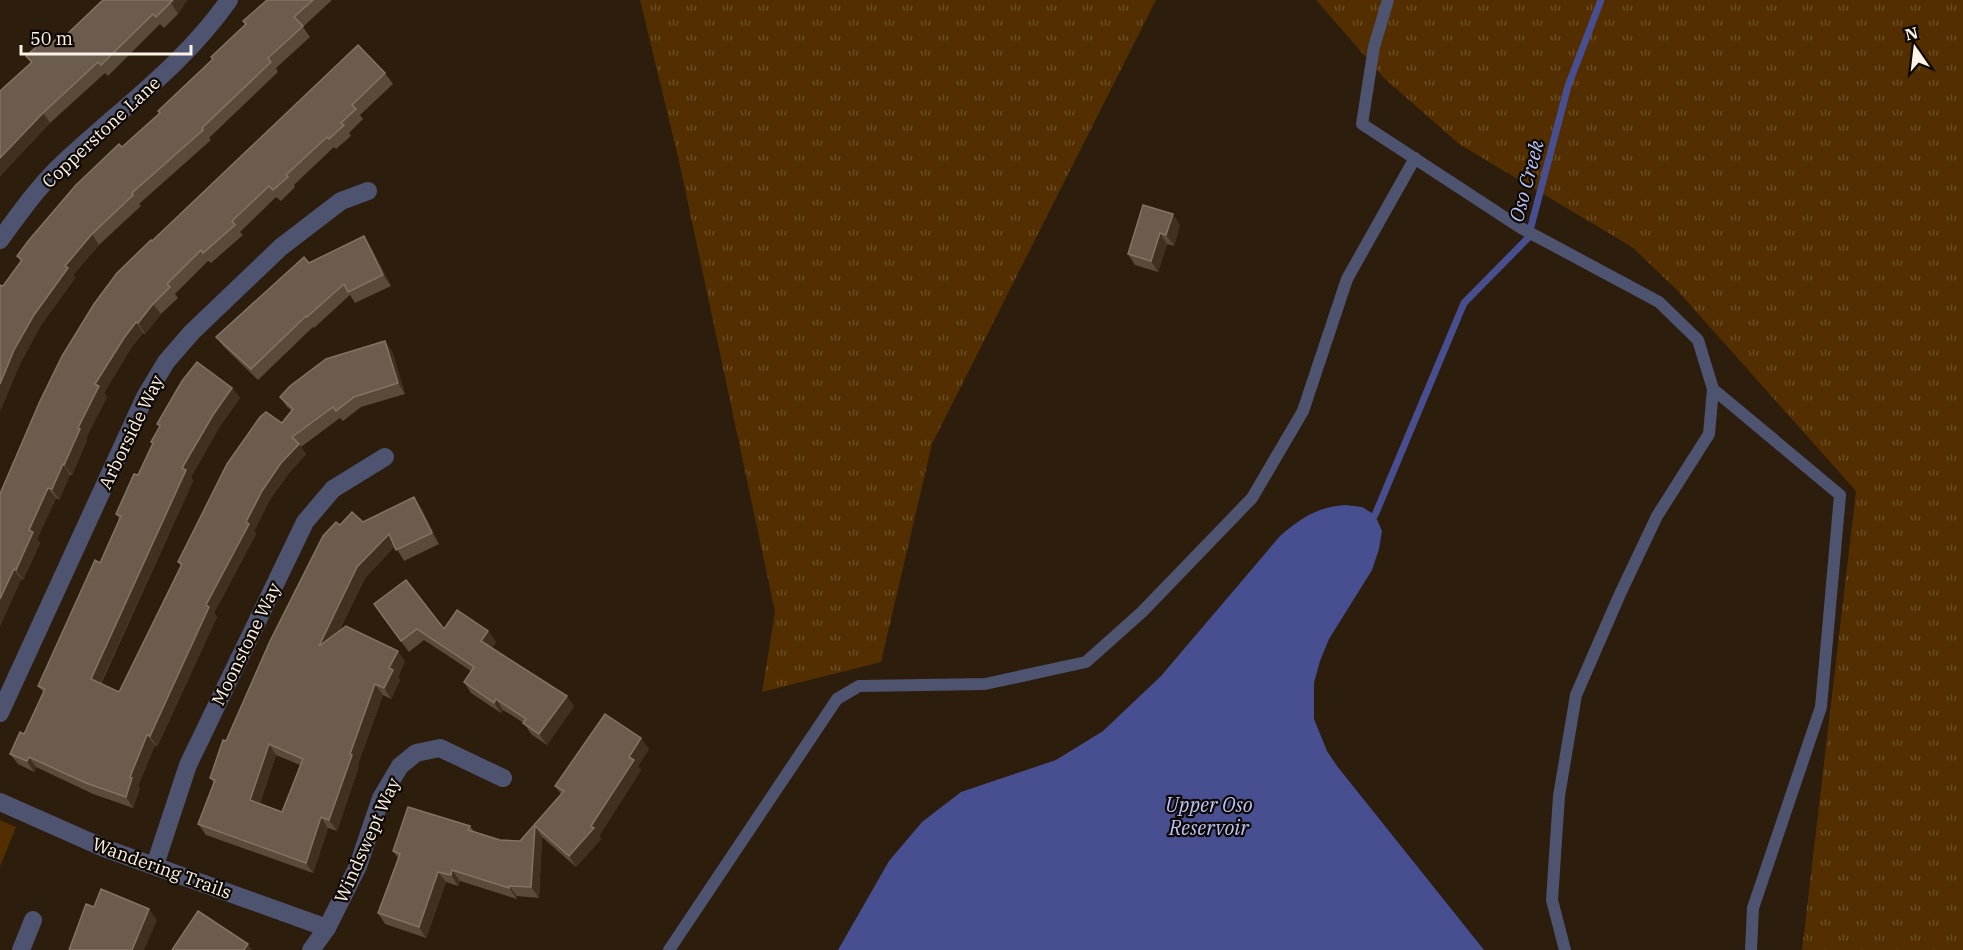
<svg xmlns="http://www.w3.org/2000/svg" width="1963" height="950" font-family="'IBM Plex Serif',serif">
	<defs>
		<pattern id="grass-tufts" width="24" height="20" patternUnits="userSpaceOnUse" patternTransform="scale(1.5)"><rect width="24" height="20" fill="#522e00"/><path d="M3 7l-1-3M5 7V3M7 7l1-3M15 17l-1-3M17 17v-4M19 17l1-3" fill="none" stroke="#6c4d25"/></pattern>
	</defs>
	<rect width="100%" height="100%" fill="#2c1d0d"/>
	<g fill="url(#grass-tufts)">
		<polygon points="640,0 1156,0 932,444 881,662 762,692 775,612 679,161"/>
		<polygon points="1316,0 1963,0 1963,950 1802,950 1856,491 1677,290 1632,247 1459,144 1384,78"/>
	</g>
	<polygon fill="#522e00" points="0,820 16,827 0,867"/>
	<path fill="#484f90" d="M 1345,505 L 1362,507 L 1375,515 L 1382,531 L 1379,549 L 1372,570 L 1329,639 L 1320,661 L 1314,683 L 1314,719 L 1327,751 L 1337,766 L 1484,950 L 838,950 L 889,861 L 922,822 L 961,792 L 1056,760 L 1103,731 L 1161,676 L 1280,536 C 1301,518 1317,507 1345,505 Z"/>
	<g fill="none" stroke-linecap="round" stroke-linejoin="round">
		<polyline stroke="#484f90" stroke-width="7" points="1375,515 1464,303 1528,238 1568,86 1601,0"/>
		<g stroke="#4e5370" stroke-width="12">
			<polyline points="1388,0 1374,47 1362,124 1521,228 1659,302 1698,340 1713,389 1709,434 1657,516 1620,594 1576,695 1559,796 1552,900 1565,950"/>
			<polyline points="1713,389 1840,495 1821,707 1753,908 1751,950"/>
			<polyline points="669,950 837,699 859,686 985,684 1086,662 1142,612 1252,498 1303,411 1347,279 1415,158"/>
		</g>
		<g stroke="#4e5370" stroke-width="18">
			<path d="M 0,240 C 19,214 38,187 61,165 C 118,111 184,65 229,0"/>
			<polyline points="0,713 145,397 166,362 192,332 281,247 341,201 368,191"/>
			<polyline points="155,865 188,765 305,522 333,489 385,457"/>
			<polyline points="21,950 33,920"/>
			<polyline points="311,950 327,928 358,866 381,798 400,766 416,753 440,748 503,778"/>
		</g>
		<polyline stroke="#4e5370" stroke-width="18" points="0,802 104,848 327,928"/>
	</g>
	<g fill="#594a3a" fill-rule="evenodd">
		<polygon points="103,0 187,0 178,14 164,28 160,24 108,76 105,73 50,123 0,176 0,91 31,63 26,56 47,47 64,37"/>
		<polygon points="267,0 332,0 303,27 310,37 276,68 278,72 209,138 211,140 139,204 141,206 99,245 73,275 75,278 41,325 22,360 3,286 21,262 17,256 122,147 159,113 158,111 213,59 245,25 243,21"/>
		<polygon points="385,73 393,84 360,115 363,119 349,133 351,136 336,149 334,147 294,185 295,187 281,201 276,197 240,232 243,235 211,263 208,261 175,294 178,298 161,314 145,334 143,333 131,348 104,393 107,397 86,438 87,440 72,475 70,475 59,500 56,498 37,539 40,543 23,580 21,579 0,626 0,494 152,241"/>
		<polygon points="1143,205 1180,225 1174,246 1167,244 1158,272 1135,265 1128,254"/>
		<polygon points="371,247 391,286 355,303 350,295 314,328 313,327 258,380 224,347 216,337 309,263"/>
		<polygon points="392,351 405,394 361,407 343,421 340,418 301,447 306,454 289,473 269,501 254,531 256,534 214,613 217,617 157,747 155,745 138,786 140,788 133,808 93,794 36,767 34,772 18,764 10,754 24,734 43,692 38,686 100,563 119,519 116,514 138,475 153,444 151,442 160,427 157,424 232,388 240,398 220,426 191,477 193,481 101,684 119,692 181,566 178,562 292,411 287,407 280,397"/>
		<path d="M 421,508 L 439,544 L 404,561 L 395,546 L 365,578 L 339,631 L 405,661 L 398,677 L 400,680 L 391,699 L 383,695 L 358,764 L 359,766 L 337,831 L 328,828 L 313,873 L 206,835 L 198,824 L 214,783 L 210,778 L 226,741 L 340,525 L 363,522 ZM 276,755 L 300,765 L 282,812 L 260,803 Z"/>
		<polygon points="381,615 444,629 488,631 496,642 492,648 574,706 547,745 531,734 524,723 503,710 501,713 471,693 464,682 471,671 424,640 409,652"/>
		<polygon points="649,749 638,766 641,770 599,836 601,839 576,867 542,837 539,898 517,896 517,899 460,881 458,886 446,882 426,938 385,924 378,913 398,858 393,851 470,826 474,831 500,840 520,841 561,794 555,786"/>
	</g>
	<g fill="#403020">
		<polygon points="173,0 187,0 178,14 171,3"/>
		<polygon points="43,113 50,123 0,176 0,158"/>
		<polygon points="1173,214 1180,225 1174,246 1166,235"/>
		<polygon points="1160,233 1167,244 1158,272 1151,261"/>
		<polygon points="92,234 99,245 73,275 75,278 41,325 22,360 0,412 0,384 14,350 34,315 65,266"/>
		<polygon points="364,236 371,247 391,286 383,275"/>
		<polygon points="153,304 161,314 145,334 138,323"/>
		<polygon points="136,322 143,333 131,348 104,393 107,397 86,438 87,440 72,475 64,465 95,384 124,338"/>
		<polygon points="385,341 392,351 405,394 398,383"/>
		<polygon points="232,388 240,398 220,426 191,477 193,481 98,689 91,679 182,468 213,415"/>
		<polygon points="299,444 306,454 289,473 269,501 254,531 256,534 214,613 217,617 157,747 150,736 206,605 262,491 281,463"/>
		<polygon points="63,464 70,475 59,500 52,489"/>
		<polygon points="48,488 56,498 37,539 40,543 23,580 16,570 29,530"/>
		<polygon points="414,497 421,508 439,544 432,533"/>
		<polygon points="389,534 396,545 365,578 326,656 319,646 357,567"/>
		<polygon points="14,569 21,579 0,626 0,599"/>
		<polygon points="488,631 496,642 489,652 481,641"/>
		<polygon points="398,651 405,661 398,677 400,680 391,699 384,688 389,668"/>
		<polygon points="375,684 383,695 358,764 359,766 337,831 329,820 350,754"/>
		<polygon points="567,696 574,706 547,745 539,734"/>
		<polygon points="496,699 503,710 501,713 494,703"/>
		<polygon points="147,735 155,745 138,786 140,788 133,808 126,797 130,777"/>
		<polygon points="641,738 649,749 638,766 641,770 599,836 601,839 576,867 569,856"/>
		<polygon points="269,744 276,755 257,810 250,800"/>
		<polygon points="29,757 36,767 34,772 27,761"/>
		<polygon points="321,817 328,828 313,873 306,863"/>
		<polygon points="535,826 542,837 539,898 531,887"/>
		<polygon points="452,870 460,881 458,886 451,875"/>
		<polygon points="438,872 446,882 426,938 419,927"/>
		<polygon points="509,886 517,896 517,899 509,888"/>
		<polygon points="149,909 157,920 144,950 132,950"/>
		<polygon points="248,944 252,950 244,950"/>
	</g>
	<g fill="#6b5c4d" stroke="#827365" stroke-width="1.5" fill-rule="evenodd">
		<polygon points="103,0 173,0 156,17 153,14 101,65 98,62 43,113 0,158 0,91 32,62 26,56 42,42 47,47 62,34 64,37"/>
		<polygon points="267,0 313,0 294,17 303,26 268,58 271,62 202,128 203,130 132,193 133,195 92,234 65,266 68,268 34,315 14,350 0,384 0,285 3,286 22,260 17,256 29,240 76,185 119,144 122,147 160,113 158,111 213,59 211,57 246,24 243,21"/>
		<polygon points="358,45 385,73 352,105 356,109 341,123 344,125 329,139 327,137 286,175 288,177 273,190 269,186 232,221 235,225 203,253 201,250 167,284 170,287 153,304 138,323 136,322 124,338 95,384 99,386 78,428 80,429 64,465 63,464 52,489 48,488 29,530 33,532 16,570 14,569 0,599 0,494 40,401 62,356 94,304 117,273 151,240 152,241"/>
		<polygon points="1143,205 1173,214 1166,235 1160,233 1151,261 1128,254"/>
		<polygon points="364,236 383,275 348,292 344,284 307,317 306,316 251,369 216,337 304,257 309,263"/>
		<polygon points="385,341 398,383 354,397 336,411 333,407 292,437 299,444 281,463 262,491 246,522 249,524 206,605 209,607 150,736 147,735 130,777 132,778 126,797 86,783 29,757 27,761 10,754 20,732 24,734 45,689 38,686 95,560 100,563 121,516 116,514 134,474 138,475 153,443 151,442 160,426 157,424 182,381 197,362 232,388 213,415 182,468 186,470 91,679 119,692 182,564 178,562 227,464 260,417 266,412 282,423 293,409 280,397 290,386 326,359"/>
		<path d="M 414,497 L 432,533 L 396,550 L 389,534 L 357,567 L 319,646 L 346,626 L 398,651 L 389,668 L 393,670 L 384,688 L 375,684 L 350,754 L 352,755 L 329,820 L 321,817 L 306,863 L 198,824 L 215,780 L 210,778 L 223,740 L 226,741 L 270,641 L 323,536 L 336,522 L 340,525 L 352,512 L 363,522 ZM 269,744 L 303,759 L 282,812 L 250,800 Z"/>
		<polygon points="406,580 444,629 457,610 488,631 481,641 567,696 539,734 523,723 526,719 496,699 494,703 464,682 474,667 417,629 401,641 374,604"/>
		<polygon points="605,714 641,738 629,757 634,760 591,826 594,828 569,856 535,826 531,887 509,886 509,888 452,870 451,875 438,872 419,927 378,913 400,854 393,851 408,807 470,826 468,830 500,840 520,841 564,791 555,786"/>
		<polygon points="101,889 149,909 132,950 69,950 86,904 94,907"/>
		<polygon points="198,911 248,944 244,950 172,950"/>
	</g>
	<g text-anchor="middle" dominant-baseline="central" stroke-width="4.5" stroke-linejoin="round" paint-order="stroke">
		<g font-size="18" fill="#fcf2e8" stroke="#0f0904">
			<text transform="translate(101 132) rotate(-43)">Copperstone Lane</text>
			<text transform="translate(131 432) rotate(-64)">Arborside Way</text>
			<text transform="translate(246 644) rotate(-64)">Moonstone Way</text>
			<text transform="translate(367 840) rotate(-66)">Windswept Way</text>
			<text transform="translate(162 868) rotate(20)">Wandering Trails</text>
		</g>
		<g font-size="20" font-style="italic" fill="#bac4fe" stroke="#0f0904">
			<text transform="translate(1526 181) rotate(-75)">Oso Creek</text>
			<text x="1209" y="804">Upper Oso<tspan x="1209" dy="23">Reservoir</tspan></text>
		</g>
	</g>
	<g transform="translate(1915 48) rotate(346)" stroke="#0f0904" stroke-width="4.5" paint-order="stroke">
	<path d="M0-4.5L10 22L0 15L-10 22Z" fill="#fcf2e8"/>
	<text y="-9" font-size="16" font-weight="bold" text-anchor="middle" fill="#fcf2e8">N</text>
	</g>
	<path d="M21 45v9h170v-9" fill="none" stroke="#fcf2e8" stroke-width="3"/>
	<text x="30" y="45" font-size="18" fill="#fcf2e8" stroke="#0f0904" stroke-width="4.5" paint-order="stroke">50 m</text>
</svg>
